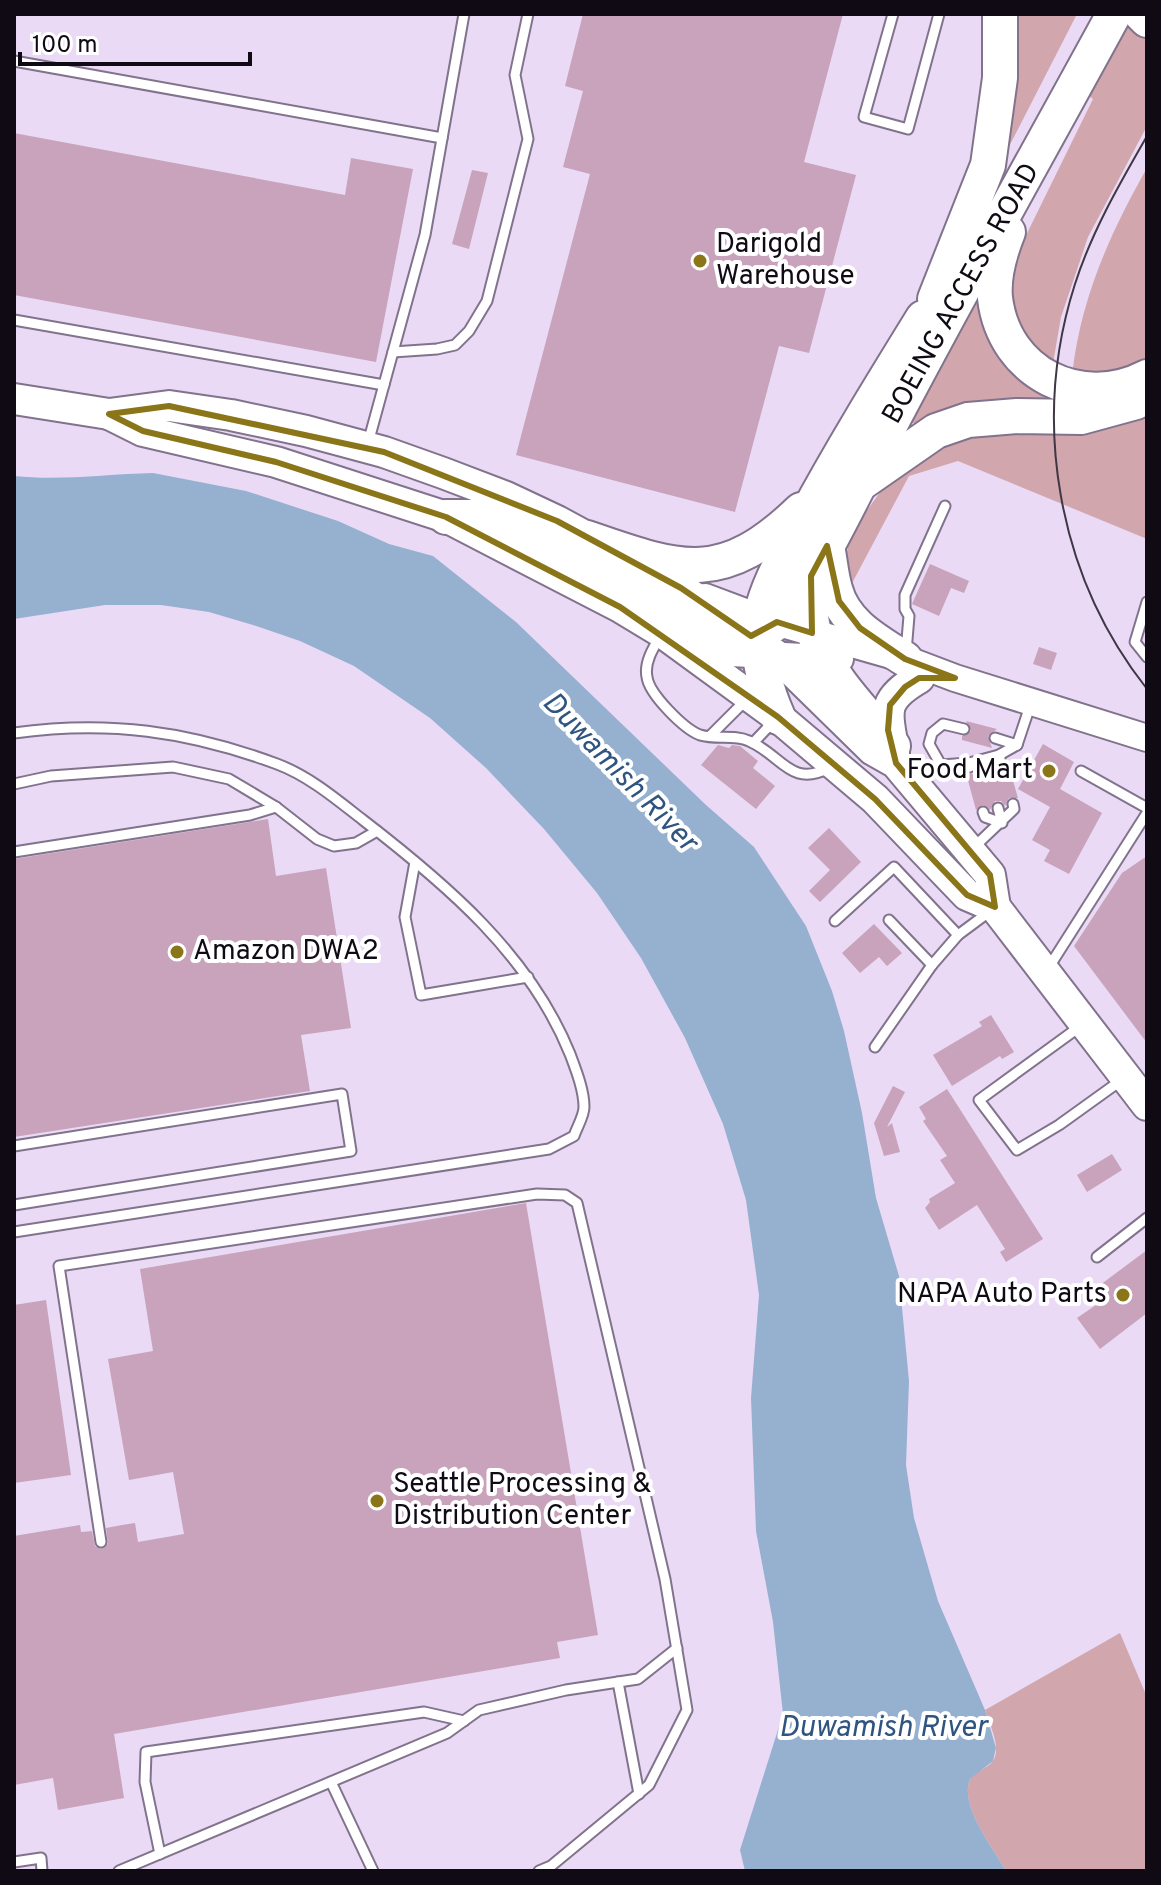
<svg xmlns="http://www.w3.org/2000/svg" width="1161" height="1885" font-family="Overpass,sans-serif">
	<rect width="100%" height="100%" fill="#eadaf6"/>
	<g fill="#d1a6ac">
		<polygon points="1013,14 1077,14 998,168"/>
		<polygon points="1128,19 1147,40 1147,126 1088,237 1061,317 1052,369 1020,342 1005,278 1093,99 1088,95"/>
		<path d="M 1147,168 L 1147,364 L 1125,375 L 1072,376 C 1080,300 1110,233 1147,168 Z"/>
		<polygon points="979,292 1071,401 917,424 908,421"/>
		<polygon points="1147,414 1147,539 958,461 909,476 850,587 846,556 850,538 860,520 886,484 950,440 1022,428 1096,431"/>
		<path d="M 1120,1633 L 1147,1697 L 1147,1871 L 1006,1871 C 993,1847 959,1806 970,1779 C 976,1771 986,1769 992,1762 C 1003,1749 989,1724 985,1710 Z"/>
	</g>
	<path fill="#96b0cf" d="M 153,473 L 246,491 L 338,521 L 389,544 L 433,556 L 516,622 L 706,805 L 754,847 L 806,926 L 832,991 L 844,1031 L 862,1113 L 876,1198 L 899,1276 L 909,1381 L 906,1465 L 914,1518 L 938,1601 L 985,1710 L 996,1748 L 993,1761 L 970,1779 C 959,1806 993,1847 1006,1871 L 745,1871 L 740,1850 L 783,1714 L 773,1622 L 756,1531 L 751,1398 L 759,1295 L 746,1200 L 723,1124 L 685,1038 L 641,958 L 597,893 L 544,829 L 486,768 L 430,718 L 354,666 L 300,641 L 253,625 L 209,612 L 161,605 L 105,605 L 14,619 L 14,476 C 60,481 107,474 153,473 Z"/>
	<g fill="#c8a3bb">
		<polygon points="583,14 843,14 804,162 856,175 809,353 779,346 735,512 516,455 590,174 563,167 583,91 565,86"/>
		<polygon points="14,133 345,195 351,158 413,169 376,362 14,295"/>
		<polygon points="472,170 488,173 469,249 452,244"/>
		<polygon points="930,564 969,581 964,593 951,588 939,616 912,604"/>
		<polygon points="1039,647 1057,653 1051,670 1033,664"/>
		<polygon points="966,721 997,729 988,736 992,748 962,740 962,736 971,731"/>
		<polygon points="1043,744 1074,762 1060,789 1102,813 1069,874 1044,861 1050,850 1032,840 1050,807 1018,789"/>
		<polygon points="718,745 729,748 732,745 740,746 758,761 753,768 775,786 756,809 701,765"/>
		<polygon points="1007,760 1018,798 1009,798 1005,806 1001,801 995,801 990,810 983,805 976,810 966,773 973,774 977,769 995,764 1002,765"/>
		<polygon points="268,819 276,876 326,868 351,1028 301,1035 310,1091 14,1137 14,859"/>
		<polygon points="829,828 861,862 820,902 809,891 830,870 808,848"/>
		<polygon points="1147,856 1147,1043 1074,946 1122,873"/>
		<polygon points="874,924 902,953 887,966 879,957 860,973 842,953"/>
		<polygon points="991,1015 1014,1052 1002,1059 1000,1056 952,1086 933,1055 982,1026 979,1022"/>
		<polygon points="893,1086 905,1092 887,1127 892,1123 900,1152 884,1156 874,1123"/>
		<polygon points="947,1089 1043,1239 1006,1262 1000,1252 1005,1249 977,1205 939,1230 925,1208 930,1202 929,1199 955,1183 940,1160 947,1156 923,1121 926,1119 919,1107"/>
		<polygon points="1112,1154 1122,1170 1087,1192 1077,1175"/>
		<polygon points="526,1203 598,1635 557,1642 560,1658 114,1734 124,1798 58,1810 53,1778 14,1785 14,1536 80,1525 81,1532 92,1531 95,1546 101,1549 108,1544 106,1528 122,1525 135,1523 138,1542 184,1534 173,1472 129,1480 108,1359 153,1351 140,1269"/>
		<polygon points="1147,1250 1147,1313 1100,1349 1077,1318 1096,1305 1092,1300 1104,1291 1100,1285"/>
		<polygon points="46,1300 71,1475 14,1483 14,1305"/>
	</g>
	<g fill="none" stroke-linecap="round" stroke-linejoin="round">
		<defs>
			<g id="lane">
				<polyline points="893,14 864,117 908,129 939,14"/>
				<polyline points="14,61 442,138"/>
				<polyline points="14,320 384,385"/>
				<polyline points="393,352 437,349 455,345 469,331 487,301 528,139 515,75 528,14"/>
				<polyline points="368,443 425,235 464,14"/>
				<polyline points="1147,602 1135,642 1147,657"/>
				<path d="M 660,637 C 653,648 644,663 647,677 C 649,694 684,729 700,735 C 716,740 734,734 749,741 C 782,755 790,788 829,768"/>
				<polyline points="906,652 909,616 905,609 905,595 945,506"/>
				<path d="M 14,733 C 108,720 188,731 277,764 C 309,776 336,799 363,820 C 446,884 530,955 570,1054 C 576,1070 584,1090 584,1107 C 584,1116 577,1127 574,1136 L 549,1149 L 14,1232"/>
				<polyline points="710,736 747,699"/>
				<polyline points="995,738 1017,745"/>
				<polyline points="753,743 773,722"/>
				<polyline points="999,755 1017,745 1031,703"/>
				<polyline points="941,765 929,744 932,733 943,724 964,729"/>
				<polyline points="970,767 969,763 999,755 1000,758"/>
				<polyline points="1081,771 1147,808"/>
				<polyline points="14,784 51,776 173,767 229,779 276,807 317,839 334,846 356,843 377,831"/>
				<polyline points="918,784 941,765 969,763"/>
				<polyline points="983,812 985,817 1002,823 998,808"/>
				<polyline points="972,849 1014,809 1013,804"/>
				<polyline points="14,852 250,815 276,807"/>
				<polyline points="415,862 405,917 421,995 528,977"/>
				<polyline points="889,920 932,965 958,935 989,912"/>
				<polyline points="835,921 894,867 958,935"/>
				<polyline points="1049,967 1147,813"/>
				<polyline points="1082,1025 979,1100 1017,1150 1059,1125 1123,1079"/>
				<polyline points="875,1047 932,965"/>
				<polyline points="14,1146 342,1094 351,1151 14,1205"/>
				<polyline points="1097,1257 1147,1218"/>
				<polyline points="101,1542 59,1266 537,1194 565,1195 577,1203 665,1579 687,1710 649,1785 551,1866 539,1871"/>
				<polyline points="618,1682 639,1794"/>
				<polyline points="331,1782 373,1871"/>
				<polyline points="160,1854 145,1782 146,1752 424,1712 464,1721"/>
				<polyline points="14,1862 41,1858 42,1871"/>
				<polyline points="119,1871 447,1733 479,1710 566,1690 638,1679 677,1648"/>
			</g>
			<g id="secondary">
				<polyline points="705,597 761,618 905,659 955,678 1147,738"/>
				<polyline points="681,639 715,651 731,653 840,659"/>
			</g>
			<g id="primary">
				<polyline points="14,399 109,414 169,406 231,415 306,431 384,452 443,473 506,497 557,521 681,588 777,656 873,750 896,763 990,875 995,907"/>
				<polyline points="109,414 143,431 276,462 446,517 620,607 663,633 778,717 875,799 967,895 995,907 1147,1105"/>
				<path d="M 894,753 C 888,714 878,702 919,678"/>
			</g>
			<g id="highway">
				<polyline points="1141,14 1147,20"/>
				<path d="M 1008,232 C 1000,252 993,276 995,298 C 1004,374 1081,411 1147,377"/>
				<polyline points="935,299 988,165 1000,78 1000,14"/>
				<polyline points="864,481 936,431 968,420 1017,416 1081,417 1136,402"/>
				<path d="M 446,517 L 489,517 L 522,530 L 713,628 C 734,633 758,638 776,623 C 793,608 804,587 815,568 C 841,523 863,475 888,429 C 961,289 1039,152 1114,14"/>
				<path d="M 587,538 C 682,571 722,586 801,510"/>
				<path d="M 827,546 C 830,560 831,576 835,589 C 844,624 877,641 905,659"/>
				<path d="M 811,576 C 810,595 809,614 814,632 C 826,676 865,712 893,746"/>
				<path d="M 778,717 C 764,685 754,650 761,615 C 768,583 786,554 801,525 C 839,454 881,386 923,318"/>
			</g>
		</defs>
		<use href="#lane" stroke="#81738c" stroke-width="13"/>
		<use href="#secondary" stroke="#81738c" stroke-width="30"/>
		<use href="#primary" stroke="#81738c" stroke-width="34"/>
		<use href="#highway" stroke="#81738c" stroke-width="38"/>
		<use href="#lane" stroke="#fff" stroke-width="9"/>
		<use href="#secondary" stroke="#fff" stroke-width="26"/>
		<use href="#primary" stroke="#fff" stroke-width="30"/>
		<use href="#highway" stroke="#fff" stroke-width="34"/>
		<path stroke="#3f3745" stroke-width="2" d="M 1147,136 C 1120,183 1092,231 1075,284 C 1031,421 1057,575 1147,689"/>
	</g>
	<path fill="none" stroke="#8a7518" stroke-width="6" stroke-linejoin="round" d="M 169,406 L 384,452 L 557,521 L 681,588 L 751,636 L 777,622 L 812,633 L 811,576 L 827,546 L 839,601 L 860,628 L 905,659 L 955,678 L 919,678 L 905,687 L 890,705 L 888,730 L 896,763 L 990,875 L 995,907 L 967,895 L 875,799 L 778,717 L 620,607 L 446,517 L 276,462 L 143,431 L 109,414 Z"/>
	<g fill="#8a7518" stroke="#fff" stroke-width="3">
		<circle cx="700" cy="261" r="8"/>
		<circle cx="1049" cy="771" r="8"/>
		<circle cx="177" cy="952" r="8"/>
		<circle cx="1123" cy="1295" r="8"/>
		<circle cx="377" cy="1501" r="8"/>
	</g>
	<g text-anchor="middle" dominant-baseline="central" stroke-width="8" stroke-linejoin="round" paint-order="stroke">
		<g font-size="28" fill="#0f0a13" stroke="#fff" text-anchor="start">
			<text x="716" y="245">Darigold<tspan x="716" dy="32">Warehouse</tspan></text>
			<text x="1033" y="771" text-anchor="end">Food Mart</text>
			<text x="193" y="952">Amazon DWA2</text>
			<text x="1107" y="1295" text-anchor="end">NAPA Auto Parts</text>
			<text x="393" y="1485">Seattle Processing &amp;<tspan x="393" dy="32">Distribution Center</tspan></text>
		</g>
		<g font-size="28" fill="#0f0a13" stroke="#fff">
			<text transform="translate(962 294) rotate(-61)">BOEING ACCESS ROAD</text>
		</g>
		<g font-size="30" font-style="italic" fill="#2f5480" stroke="#fff">
			<text transform="translate(619 773) rotate(46)">Duwamish River</text>
			<text x="883" y="1728">Duwamish River</text>
		</g>
	</g>
	<rect width="1161" height="1885" fill="none" stroke="#0f0a13" stroke-width="32"/>
	<path d="M20 52v12h230v-12" fill="none" stroke="#0f0a13" stroke-width="4"/>
	<text x="32" y="52" font-size="24" fill="#0f0a13" stroke="#ffffff" stroke-width="6" paint-order="stroke">100 m</text>
</svg>
